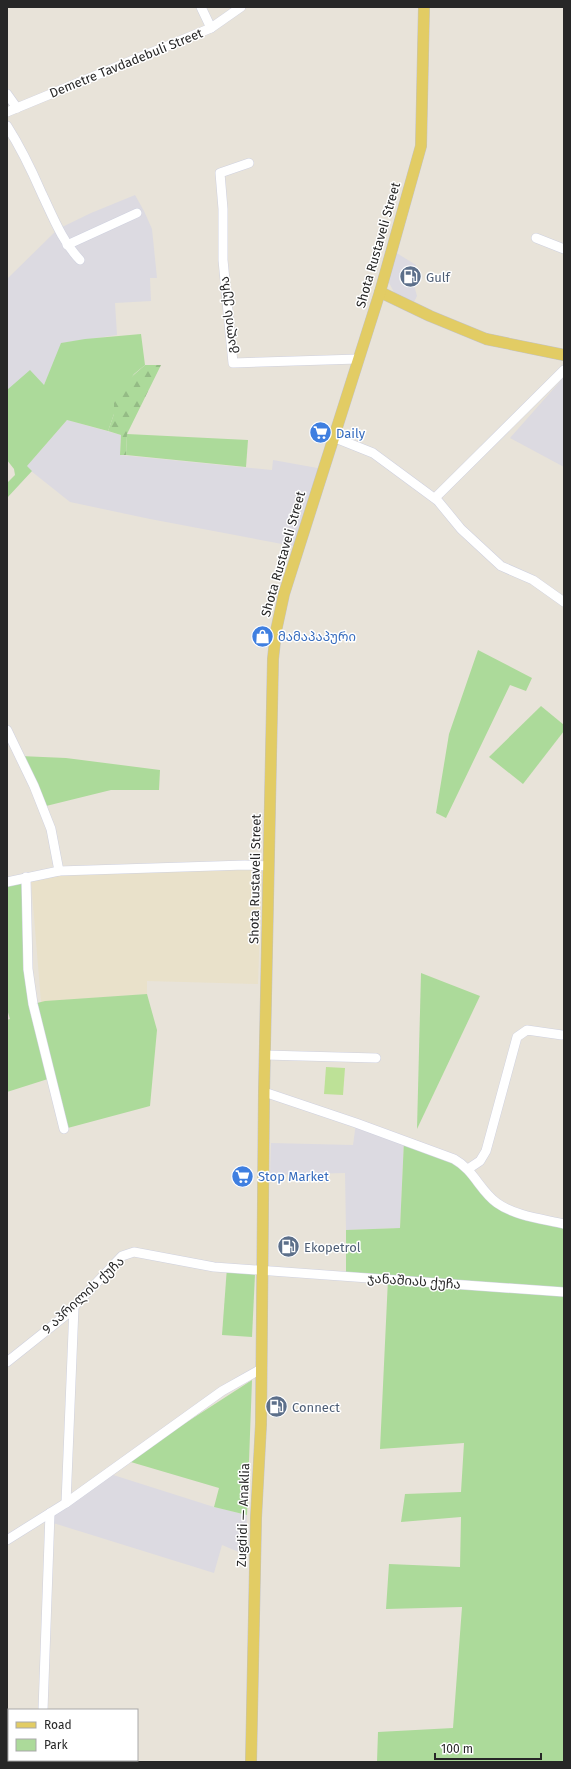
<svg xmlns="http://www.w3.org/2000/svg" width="571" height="1769" font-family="'Fira Sans','Noto Sans Georgian',sans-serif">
	<defs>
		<pattern id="forest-firs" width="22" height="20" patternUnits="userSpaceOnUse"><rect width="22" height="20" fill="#acda9a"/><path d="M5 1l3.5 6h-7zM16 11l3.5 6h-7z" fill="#94bb85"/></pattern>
	</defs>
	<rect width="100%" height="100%" fill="#e8e3d9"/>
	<g fill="#dcdae1">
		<polygon points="135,195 144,211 152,229 157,278 150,278 151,301 115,303 117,335 62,343 44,385 7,390 7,279 58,229 91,213"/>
		<polygon points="395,252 416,265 414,285 417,296 414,302 394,292 388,281"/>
		<polygon points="564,377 564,467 510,438"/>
		<polygon points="67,420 121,435 120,455 272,470 273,460 323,469 298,547 150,519 70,502 26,467"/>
		<polygon points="356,1123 404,1140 400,1228 346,1230 345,1173 270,1175 271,1143 353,1145"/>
		<polygon points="107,1473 214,1507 247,1515 246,1555 222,1545 214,1573 50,1522 50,1513"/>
	</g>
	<polygon fill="#e9e1ca" points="242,868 262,870 258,984 147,981 147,994 41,1002 31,880 59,873"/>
	<g fill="#acda9a">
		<polygon points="141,334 145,365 134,374 114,403 114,414 108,431 67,420 27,466 32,471 7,498 7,483 15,475 14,469 7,460 7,390 30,370 44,385 61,343 85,339"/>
		<polygon points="127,434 248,440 246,467 126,455"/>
		<polygon points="478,650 532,678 526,691 510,685 446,818 436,813 449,734"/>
		<polygon points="541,706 564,725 564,731 523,784 489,757"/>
		<polygon points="20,756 66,758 160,770 159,790 111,790 42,807"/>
		<polygon points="26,877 33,1004 45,1001 147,994 157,1030 150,1106 64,1129 51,1078 7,1092 7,1020 10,1019 7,1009 7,882"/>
		<polygon points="421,973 480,996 417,1129"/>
		<polygon points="404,1140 454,1159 496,1202 564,1224 564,1762 377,1762 378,1732 453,1728 462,1607 386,1609 389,1564 460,1567 461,1517 401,1522 405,1494 461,1492 464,1443 380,1449 388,1279 346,1276 346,1230 400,1228"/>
		<polygon points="227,1267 255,1274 252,1337 222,1335"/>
		<polygon points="252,1380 247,1515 214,1507 219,1488 124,1460 170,1433"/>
	</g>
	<polygon fill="url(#forest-firs)" points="145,365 161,365 127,434 126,455 120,455 121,435 108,431 114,414 114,403 120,387"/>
	<polygon fill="#bde197" points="326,1067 345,1068 343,1095 324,1094"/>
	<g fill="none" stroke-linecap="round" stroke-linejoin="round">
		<defs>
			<g id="minor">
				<polyline points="201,7 211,28"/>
				<polyline points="7,94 17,108"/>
				<polyline points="7,112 211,28 241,7"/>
				<path d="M 7,126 C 21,148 32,171 42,194 C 53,217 62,241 80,260"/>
				<polyline points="249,163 220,173 223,209 223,260 233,363 358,359"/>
				<polyline points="536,238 564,249"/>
				<polyline points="67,245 137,213"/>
				<polyline points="333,437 373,453 438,501 461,529 501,566 533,580 564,602"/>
				<polyline points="435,498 564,370"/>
				<polyline points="7,730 34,786 51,829 59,871"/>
				<polyline points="26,877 28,969 33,1004 64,1129"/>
				<polyline points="7,882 59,871 245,865 269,866"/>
				<polyline points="265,1055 376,1058"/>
				<path d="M 264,1092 L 356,1123 L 454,1159 C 474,1170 480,1191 497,1203 C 515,1216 543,1219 564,1224"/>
				<polyline points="468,1169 480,1161 486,1151 517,1037 527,1030 562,1035"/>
				<polyline points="7,1362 66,1315 122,1256 134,1252 214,1267 564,1292"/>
				<polyline points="66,1503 74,1307"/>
				<polyline points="7,1540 66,1503 222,1391 261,1369"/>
				<polyline points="43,1710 50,1513"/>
				<polyline points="116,1760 121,1762"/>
			</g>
			<g id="major">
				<polyline points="380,292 430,316 486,339 564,355"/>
				<polyline points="251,1762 256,1518 261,1424 264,1092 273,659 276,631 284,594 380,292 421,146 424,7"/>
			</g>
		</defs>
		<use href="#minor" stroke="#cfd1df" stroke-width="10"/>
		<use href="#major" stroke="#c3c3c3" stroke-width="12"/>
		<use href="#minor" stroke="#fff" stroke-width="9"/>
		<use href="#major" stroke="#e2cc64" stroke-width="11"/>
	</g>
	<defs>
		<symbol id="fuel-disc" viewBox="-11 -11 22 22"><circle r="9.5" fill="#5c6f8a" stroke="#fff"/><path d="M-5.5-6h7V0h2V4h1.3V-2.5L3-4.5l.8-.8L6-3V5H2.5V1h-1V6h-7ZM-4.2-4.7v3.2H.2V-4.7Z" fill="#fff"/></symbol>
		<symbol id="supermarket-disc" viewBox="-11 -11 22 22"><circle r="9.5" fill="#3f7fe0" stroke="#fff"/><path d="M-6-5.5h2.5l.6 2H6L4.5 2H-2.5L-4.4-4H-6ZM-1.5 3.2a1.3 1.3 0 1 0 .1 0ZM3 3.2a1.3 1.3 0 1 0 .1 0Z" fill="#fff"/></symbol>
		<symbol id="shop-disc" viewBox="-11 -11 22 22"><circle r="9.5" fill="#3f7fe0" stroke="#fff"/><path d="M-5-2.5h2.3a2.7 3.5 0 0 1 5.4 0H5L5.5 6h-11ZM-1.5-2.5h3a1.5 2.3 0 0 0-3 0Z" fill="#fff"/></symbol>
	</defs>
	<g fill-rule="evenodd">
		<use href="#fuel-disc" x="398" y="264" width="25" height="25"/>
		<use href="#supermarket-disc" x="308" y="420" width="25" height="25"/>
		<use href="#shop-disc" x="250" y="624" width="25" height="25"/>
		<use href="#supermarket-disc" x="230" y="1164" width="25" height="25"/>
		<use href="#fuel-disc" x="276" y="1234" width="25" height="25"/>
		<use href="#fuel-disc" x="264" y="1394" width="25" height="25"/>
	</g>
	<g text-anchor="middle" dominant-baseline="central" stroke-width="3" stroke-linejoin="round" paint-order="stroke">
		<g font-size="13" fill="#272727" stroke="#fff">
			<text transform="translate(126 63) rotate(-22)">Demetre Tavdadebuli Street</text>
			<text transform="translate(378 245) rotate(-74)">Shota Rustaveli Street</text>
			<text transform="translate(228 315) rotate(-96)">გალის ქუჩა</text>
			<text transform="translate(283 554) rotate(-74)">Shota Rustaveli Street</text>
			<text transform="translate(255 879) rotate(-89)">Shota Rustaveli Street</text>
			<text transform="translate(414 1281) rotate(4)">ჯანაშიას ქუჩა</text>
			<text transform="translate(83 1295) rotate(-43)">9 აპრილის ქუჩა</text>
			<text transform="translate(243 1515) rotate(-88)">Zugdidi — Anaklia</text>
		</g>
		<g font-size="13" fill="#4e5e75" stroke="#fff" text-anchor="start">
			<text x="426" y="277">Gulf</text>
			<text x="304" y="1247">Ekopetrol</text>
			<text x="292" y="1407">Connect</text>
		</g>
		<g font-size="13" fill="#366cbe" stroke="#fff" text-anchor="start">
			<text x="336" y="433">Daily</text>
			<text x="278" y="636">მამაპაპური</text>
			<text x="258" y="1176">Stop Market</text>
		</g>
	</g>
	<rect width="571" height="1769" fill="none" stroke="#272727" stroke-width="16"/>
	<rect x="8" y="1709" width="130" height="52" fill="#ffffff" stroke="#a9a9a9"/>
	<rect x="16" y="1722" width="20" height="6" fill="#e2cc64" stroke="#a9a9a9"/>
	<text x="44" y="1729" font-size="12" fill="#272727">Road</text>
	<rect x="16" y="1739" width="20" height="12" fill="#acda9a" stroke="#a9a9a9"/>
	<text x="44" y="1749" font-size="12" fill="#272727">Park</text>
	<path d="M435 1753v6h106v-6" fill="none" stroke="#272727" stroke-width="2"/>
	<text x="441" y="1753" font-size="12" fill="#272727" stroke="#ffffff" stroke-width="3" paint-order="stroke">100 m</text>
</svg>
